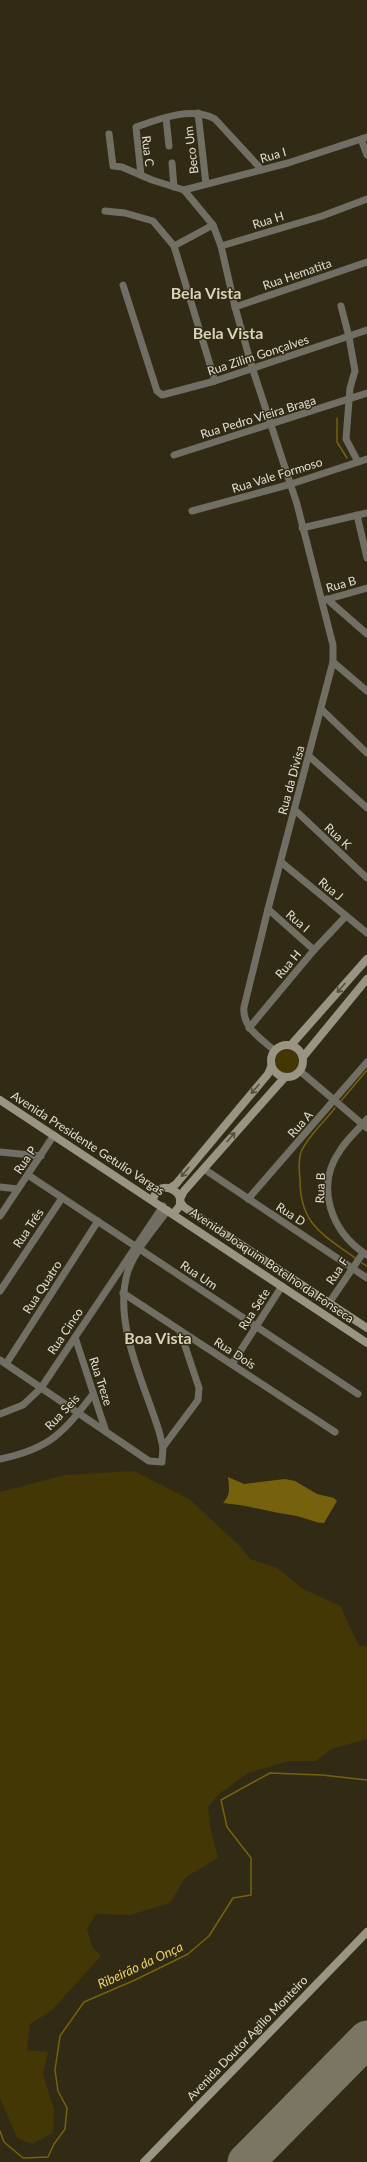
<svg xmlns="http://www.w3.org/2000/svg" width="367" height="2162" font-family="Lato,sans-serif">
	<rect width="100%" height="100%" fill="#312b15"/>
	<g fill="#433705">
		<circle cx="287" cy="1061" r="12"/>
		<polygon points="134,1471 189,1499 241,1547 250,1559 277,1568 303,1589 341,1606 346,1619 359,1646 367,1646 367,1739 331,1749 316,1761 289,1761 248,1773 219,1794 208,1807 210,1826 218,1858 186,1877 170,1903 130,1915 96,1914 87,1929 92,1946 101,1956 52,2010 30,2024 27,2050 48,2052 43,2075 54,2109 53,2133 32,2144 17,2138 0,2098 0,1492 66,1475"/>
	</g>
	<path fill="#76620c" d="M 228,1477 L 244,1484 L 285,1479 L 295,1481 L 317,1494 L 334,1498 L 337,1501 L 324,1523 C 315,1523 306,1518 297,1516 C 272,1513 248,1505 223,1503 C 231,1495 229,1488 228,1477 Z"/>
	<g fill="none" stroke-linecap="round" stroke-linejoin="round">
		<g stroke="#76620c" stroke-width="1.5">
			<polyline points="337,418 337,442 347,458"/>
			<polyline points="341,1101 367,1070"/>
			<path d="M 335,1108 C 325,1121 307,1137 301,1152 C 298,1161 299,1171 300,1180 C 300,1224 322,1234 355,1258"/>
			<polyline points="362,1263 367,1266"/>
			<polyline points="0,2131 4,2142 23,2158 48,2157 54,2144 65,2129 67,2108 58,2091 55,2070 60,2036 84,2002 135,1980 188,1954 209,1936 233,1898 251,1895 251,1858 227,1827 221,1800 270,1773 322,1775 367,1780"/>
		</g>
		<polyline stroke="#7b7664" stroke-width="37" points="246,2162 367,2039"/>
		<g stroke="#716e64" stroke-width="7">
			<polyline points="198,113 206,184"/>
			<polyline points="166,118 169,146"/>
			<path d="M 109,134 L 113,166 L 122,167 L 152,180 L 184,190 L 213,225 L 221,246 L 235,307 L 252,367 L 297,504 L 333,645 L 333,662 L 268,909 L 244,1007 C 242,1027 260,1038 274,1050"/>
			<polyline points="361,139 367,155"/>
			<polyline points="172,163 174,187"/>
			<path d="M 141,175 L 136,127 C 159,119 191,106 215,119 L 262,170"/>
			<polyline points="184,190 288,163 367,137"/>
			<polyline points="105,211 125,213 153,221 174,246 215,381"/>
			<polyline points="174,246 213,225"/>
			<polyline points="221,246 322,216 367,199"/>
			<polyline points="123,285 157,391 162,395 215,381 367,330"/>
			<polyline points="341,306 349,337 355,371 350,388 346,439 358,462"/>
			<polyline points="235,307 367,262"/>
			<polyline points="174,455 367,393"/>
			<polyline points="192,511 291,484 367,459"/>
			<polyline points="357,515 367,558"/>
			<polyline points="302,528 367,513"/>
			<polyline points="327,599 367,634"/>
			<polyline points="325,600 367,588"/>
			<polyline points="333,662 367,691"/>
			<polyline points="321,709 367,753"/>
			<polyline points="309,756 367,808"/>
			<polyline points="295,810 367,878"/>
			<polyline points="281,862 367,933"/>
			<polyline points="268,909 314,950"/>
			<polyline points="249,1028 314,950 346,916"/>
			<polyline points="300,1071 367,1128"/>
			<path d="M 367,1119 C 359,1129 348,1138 341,1149 C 314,1186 331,1232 367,1255"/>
			<polyline points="0,1152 41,1156"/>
			<polyline points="204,1169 367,1278"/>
			<polyline points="28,1175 358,1394"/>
			<polyline points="0,1187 18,1189"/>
			<polyline points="248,1199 367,1062"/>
			<polyline points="0,1216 54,1135"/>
			<polyline points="0,1291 62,1198"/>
			<polyline points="123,1293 335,1432"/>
			<polyline points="329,1303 363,1253"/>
			<polyline points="75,1337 106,1432"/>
			<path d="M 0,1360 L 149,1461 L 162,1462 L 163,1447 L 159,1431 C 144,1383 112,1321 128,1271 C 136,1249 154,1229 168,1210"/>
			<polyline points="6,1364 98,1221"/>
			<polyline points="232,1364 282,1286"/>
			<polyline points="0,1414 23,1405 41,1388 163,1206"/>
			<polyline points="163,1447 198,1400 199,1388 180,1331"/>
			<path d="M 0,1459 C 50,1449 64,1432 93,1394"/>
		</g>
		<g stroke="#999483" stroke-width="8">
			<circle cx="287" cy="1061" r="16"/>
			<polyline points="291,1045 367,959"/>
			<polyline points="303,1057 367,979"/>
			<polyline points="0,1100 367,1343"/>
			<polyline points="170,1188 176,1184 268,1074 271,1067"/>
			<polyline points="180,1199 184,1191 285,1077"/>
			<path d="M 153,1200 C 159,1173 196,1197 173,1213"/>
			<polyline points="180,1202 184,1207 367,1328"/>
			<polyline points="144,2162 367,1932"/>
		</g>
	</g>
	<defs><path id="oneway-shaft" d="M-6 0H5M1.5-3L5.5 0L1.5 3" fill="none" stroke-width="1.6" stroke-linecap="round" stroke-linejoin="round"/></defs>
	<g stroke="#55503c">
		<use href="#oneway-shaft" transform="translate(341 988) rotate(131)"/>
		<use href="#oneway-shaft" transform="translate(255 1089) rotate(130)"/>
		<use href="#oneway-shaft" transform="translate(231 1137) rotate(-49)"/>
		<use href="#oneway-shaft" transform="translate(185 1172) rotate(130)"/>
	</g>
	<g text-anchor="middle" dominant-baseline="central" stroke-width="3" stroke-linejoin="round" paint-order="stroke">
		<g font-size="12" fill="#e1ddd0" stroke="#312b15">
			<text transform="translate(191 150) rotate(-97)">Beco Um</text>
			<text transform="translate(148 151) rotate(83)">Rua C</text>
			<text transform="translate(273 155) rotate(-16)">Rua I</text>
			<text transform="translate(268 220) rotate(-17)">Rua H</text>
			<text transform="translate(297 274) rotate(-19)">Rua Hematita</text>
			<text transform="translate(258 355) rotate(-18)">Rua Zilim Gonçalves</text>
			<text transform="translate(258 417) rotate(-17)">Rua Pedro Vieira Braga</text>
			<text transform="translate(277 475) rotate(-17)">Rua Vale Formoso</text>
			<text transform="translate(341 584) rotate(-16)">Rua B</text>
			<text transform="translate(291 780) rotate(-75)">Rua da Divisa</text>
			<text transform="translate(338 836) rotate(43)">Rua K</text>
			<text transform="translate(331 889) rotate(40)">Rua J</text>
			<text transform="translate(298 921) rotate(41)">Rua I</text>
			<text transform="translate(288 964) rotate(-50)">Rua H</text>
			<text transform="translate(300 1124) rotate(-49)">Rua A</text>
			<text transform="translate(88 1143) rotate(33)">Avenida Presidente Getulio Vargas</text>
			<text transform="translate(25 1160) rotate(-56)">Rua P</text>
			<text transform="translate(320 1188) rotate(-88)">Rua B</text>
			<text transform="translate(291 1214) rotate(33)">Rua D</text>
			<text transform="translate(28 1228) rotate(-56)">Rua Três</text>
			<text transform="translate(272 1265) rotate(34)">Avenida Joaquim Botelho da Fonseca</text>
			<text transform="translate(337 1271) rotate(-56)">Rua F</text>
			<text transform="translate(199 1275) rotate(34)">Rua Um</text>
			<text transform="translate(42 1287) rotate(-57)">Rua Quatro</text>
			<text transform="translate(254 1309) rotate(-57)">Rua Sete</text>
			<text transform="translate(65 1331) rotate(-56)">Rua Cinco</text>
			<text transform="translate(235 1353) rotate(33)">Rua Dois</text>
			<text transform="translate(101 1381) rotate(72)">Rua Treze</text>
			<text transform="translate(62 1412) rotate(-47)">Rua Seis</text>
			<text transform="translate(247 2038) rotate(-46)">Avenida Doutor Agílio Monteiro</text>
		</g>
		<g font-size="13" font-style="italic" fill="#edd067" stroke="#312b15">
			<text transform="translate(140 1965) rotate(-25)">Ribeirão da Onça</text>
		</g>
		<g font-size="16" font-weight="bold" fill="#dad3b8" stroke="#312b15">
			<text x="206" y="292">Bela Vista</text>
			<text x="228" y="332">Bela Vista</text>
			<text x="158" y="1337">Boa Vista</text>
		</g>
	</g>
</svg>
